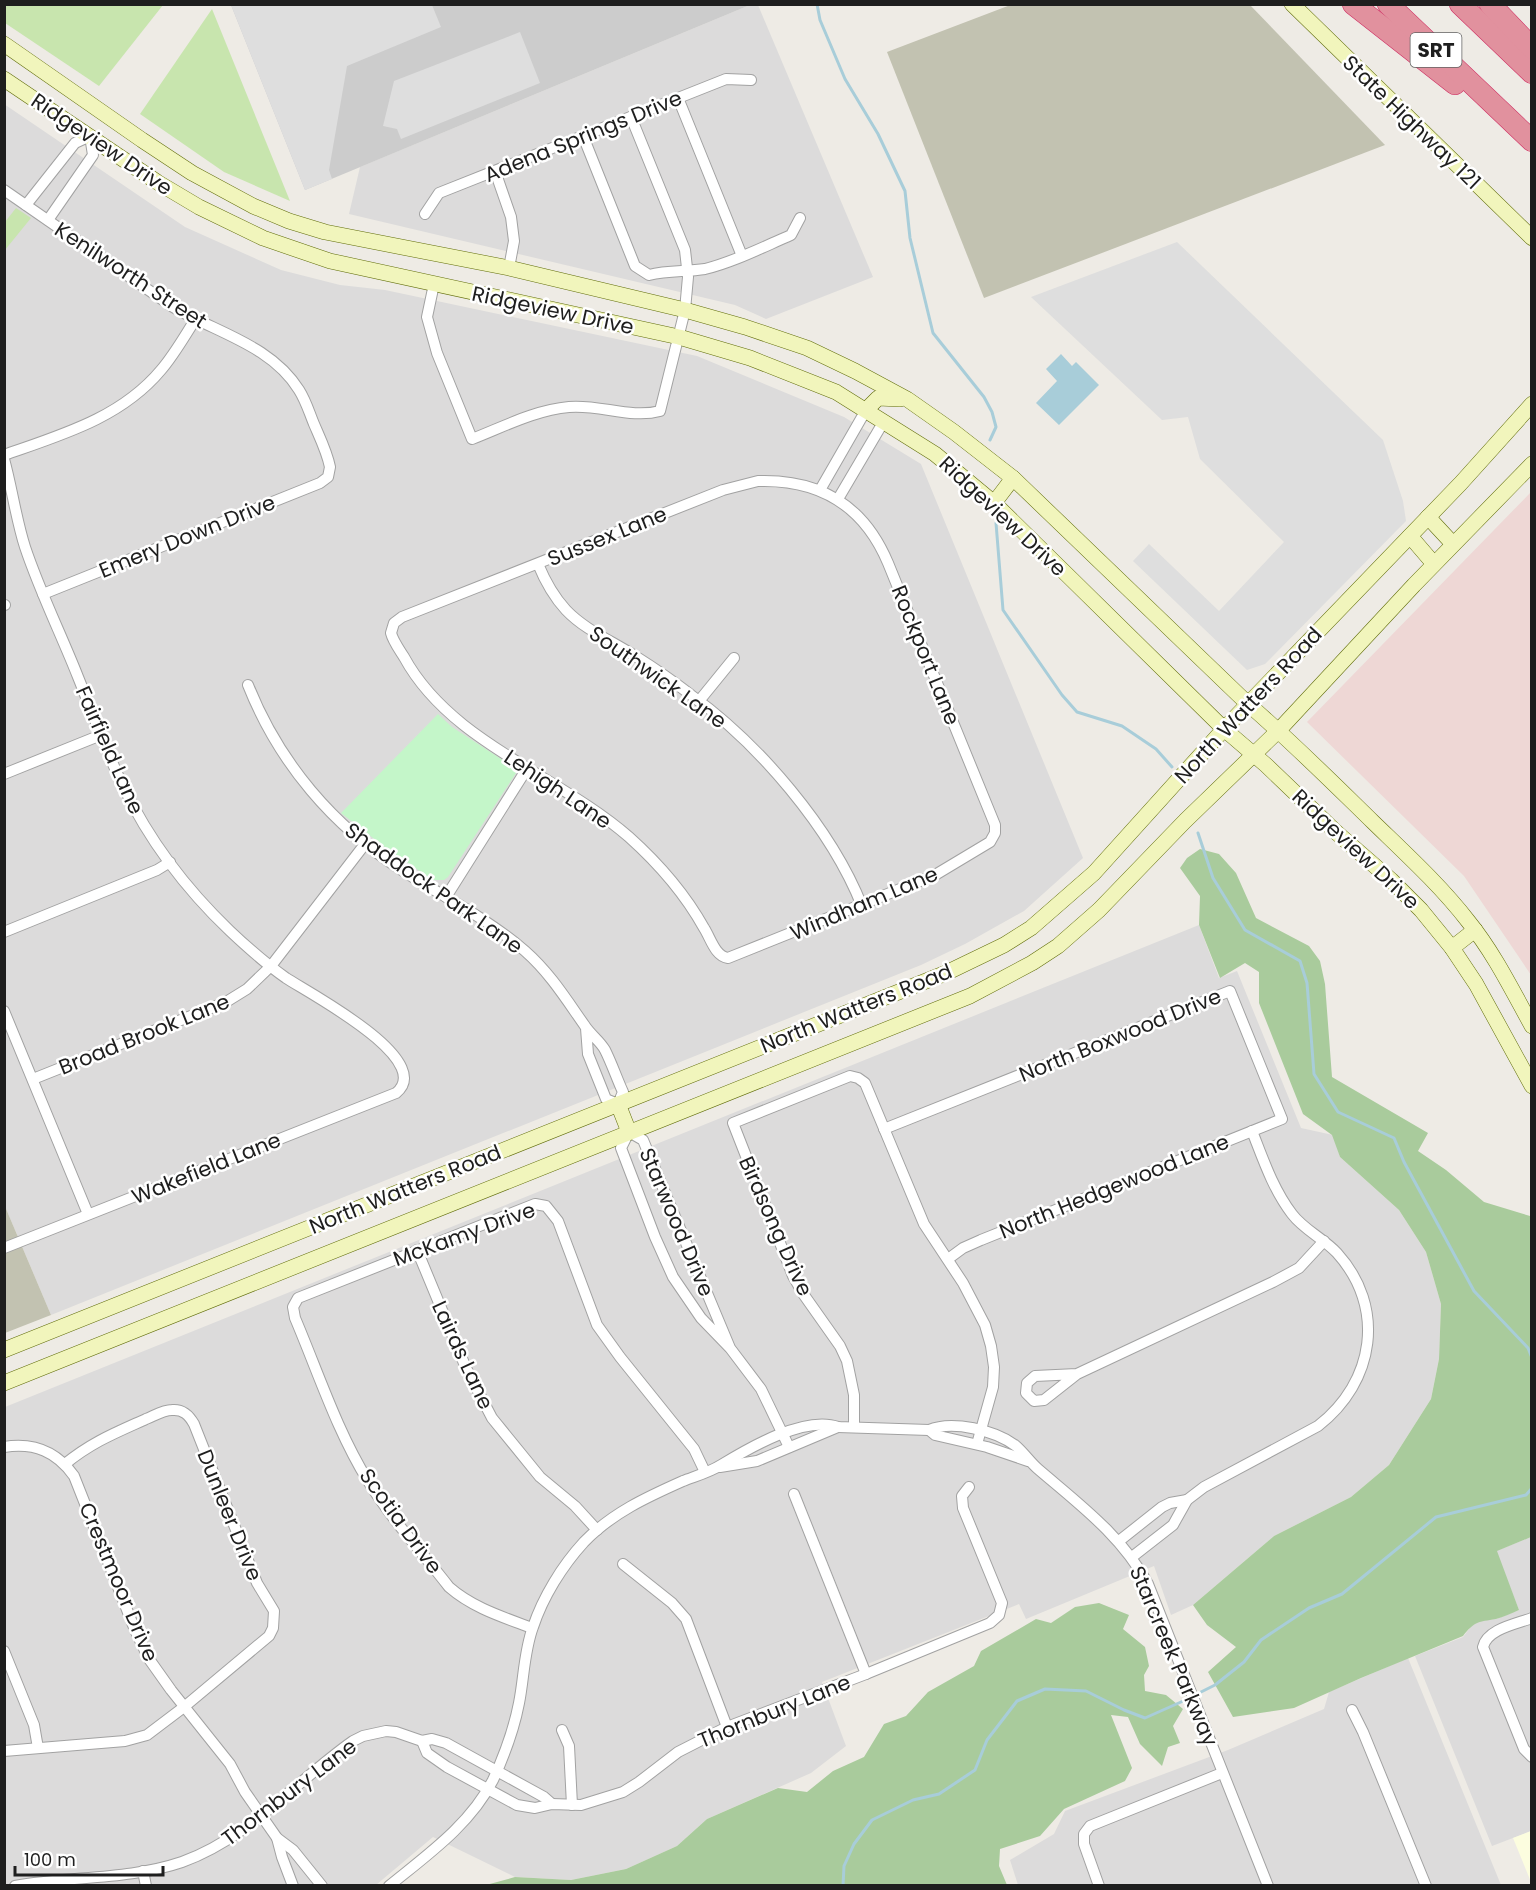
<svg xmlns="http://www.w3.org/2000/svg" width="1536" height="1890" font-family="Poppins,sans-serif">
	<rect width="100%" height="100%" fill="#eeebe5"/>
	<g fill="#dcdbdb">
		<polygon points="750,5 758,5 873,277 766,319 735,305 349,214 360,167"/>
		<polygon points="4,104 185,227 281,270 340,285 385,290 697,356 844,417 921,464 1083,858 1024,911 965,944 921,965 51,1315 4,1204"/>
		<polygon points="1199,925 1219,978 1237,971 1301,1128 1333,1135 1340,1157 1399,1210 1426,1252 1441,1304 1439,1359 1431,1399 1389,1465 1351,1497 1274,1536 1193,1605 1171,1615 1154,1566 1026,1619 1019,1604 822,1682 846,1746 811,1773 707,1819 677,1846 626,1869 571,1880 515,1877 433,1837 376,1885 5,1886 5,1407"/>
		<polygon points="1531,1537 1531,1831 1492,1846 1415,1656 1463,1637 1472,1625 1480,1620 1496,1619 1519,1610 1496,1551"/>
		<polygon points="1408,1658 1501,1885 1018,1885 1010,1860 1054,1834 1065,1811 1228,1750 1324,1709 1329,1692"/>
	</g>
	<polygon fill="#eed7d5" points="1531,492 1531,975 1464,876 1307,722"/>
	<polygon fill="#fcfddf" points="1531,1831 1531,1882 1513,1838"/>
	<polygon fill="#ccc" points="231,5 750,5 305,190"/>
	<g fill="#c2c2b1">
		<polygon points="1013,4 1250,5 1385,145 984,298 887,52"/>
		<polygon points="4,1204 51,1315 5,1333 4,1333"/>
	</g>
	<g fill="#c8e5ae">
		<polygon points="4,5 5,4 163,5 99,86 5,23"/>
		<polygon points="212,9 290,201 224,172 140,114"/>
		<polygon points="16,208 31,218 5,250 5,222"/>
	</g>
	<g fill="#a9cb9c">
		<path d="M 1200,849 L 1219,854 L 1236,873 L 1256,918 L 1309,946 L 1320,961 L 1325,984 L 1332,1077 L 1428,1133 L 1418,1151 L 1446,1170 L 1484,1202 L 1530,1216 L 1532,1219 L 1531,1537 L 1497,1551 L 1519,1610 C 1512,1613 1503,1617 1496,1619 C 1478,1622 1475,1621 1463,1636 L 1361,1678 L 1294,1708 L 1233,1717 L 1208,1672 L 1236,1647 L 1207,1625 L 1193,1605 L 1274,1536 L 1351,1497 L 1389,1465 L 1431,1399 L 1439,1359 L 1441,1304 L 1426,1252 L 1399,1210 L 1340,1157 L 1332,1135 L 1303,1114 L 1259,1003 L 1259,972 L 1245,963 L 1220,978 L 1199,925 L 1200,896 L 1180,868 L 1187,858 Z"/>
		<polygon points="1099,1603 1129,1615 1123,1629 1145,1647 1149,1666 1144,1675 1145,1691 1166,1695 1183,1709 1173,1726 1180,1743 1168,1747 1162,1766 1140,1744 1128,1717 1111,1715 1132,1768 1125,1781 1064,1809 1040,1836 1000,1849 999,1866 1007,1885 486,1885 515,1877 571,1880 626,1869 677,1846 707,1819 778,1788 807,1792 833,1771 864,1757 884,1724 906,1716 928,1692 974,1666 981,1651 1036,1619 1051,1623 1075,1607"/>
	</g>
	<polygon fill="#c4f6c9" points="438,714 452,727 518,770 448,877 444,880 433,880 387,849 341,813"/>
	<g fill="#dedede">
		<polygon points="231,5 432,5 441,27 347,66 329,170 332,179 305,190"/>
		<polygon points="520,32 540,83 401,139 397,129 383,126 394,81"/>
		<polygon points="1177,242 1383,440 1403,501 1406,521 1265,664 1247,670 1133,561 1149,544 1219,611 1284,542 1200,459 1188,417 1162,420 1031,297"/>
	</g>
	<polygon fill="#a8cdd9" points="1061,354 1072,366 1076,362 1099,385 1059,425 1036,403 1057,381 1046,369"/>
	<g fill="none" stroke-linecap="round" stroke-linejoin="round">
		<g stroke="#a8cdd9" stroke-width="3">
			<polyline points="817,4 820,20 845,79 878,134 905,191 910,238 933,333 984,397 992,412 996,427 990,440"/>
			<polyline points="996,523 1003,610 1062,695 1077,712 1122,726 1156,749 1172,767"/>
			<polyline points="1198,833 1213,878 1245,930 1300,961 1307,983 1314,1074 1338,1112 1394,1138 1404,1162 1474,1291 1528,1348 1532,1358"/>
			<polyline points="1195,1695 1215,1685 1244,1662 1261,1640 1309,1608 1342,1594 1436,1517 1526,1495 1532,1488"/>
			<polyline points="843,1886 844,1866 854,1844 872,1820 913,1800 939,1794 975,1770 987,1740 1017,1701 1045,1689 1086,1691 1124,1710 1145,1718 1190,1698"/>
		</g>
		<defs>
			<g id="minor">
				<polyline points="678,98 742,256"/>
				<path d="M 583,136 L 635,266 L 649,275 C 668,270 686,272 705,269 C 734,262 763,247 791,235 L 800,218"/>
				<polyline points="495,171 511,217 514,241 509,268"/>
				<path d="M 4,190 L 173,307 C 217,333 271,345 299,390 C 306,401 309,412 314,424 C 320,438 327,452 330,467 L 328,477 L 320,483 L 43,594"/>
				<polyline points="26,205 75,143 90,136 93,155 48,220"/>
				<polyline points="425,214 439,193 726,79 751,80"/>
				<path d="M 434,284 L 427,317 L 437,353 L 472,439 C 503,427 535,410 569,407 C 599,404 631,419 660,411 L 685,310 L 688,277 L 685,250 L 631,117"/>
				<path d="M 4,455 C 61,435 121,418 161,370 C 174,355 184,337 195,320"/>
				<path d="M 4,459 C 12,488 16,519 25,547 C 40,592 61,634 78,677 C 93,714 106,751 123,786 C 149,840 187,890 230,931 C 248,948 266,964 286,978 C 307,992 437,1060 396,1093 L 4,1248"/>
				<path d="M 758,481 C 820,479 864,506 888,563 L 995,825 L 995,833 L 990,842 L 935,875 L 728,958 C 715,956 711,939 704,928 C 685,894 658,863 629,837 C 558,775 450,742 404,657 C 399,649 393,641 391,633 L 394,623 L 402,617 L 723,490 Z"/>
				<polyline points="820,490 866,410"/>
				<polyline points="838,499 884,421"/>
				<path d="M 538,564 C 545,581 554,597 566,610 C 585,630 612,641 635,656 C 654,668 673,681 691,695 C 759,744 831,828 862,906"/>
				<polyline points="4,605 5,605"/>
				<path d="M 248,685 C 279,763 333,826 403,871 C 444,897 488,919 525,951 C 550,973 566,999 585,1026 C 591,1035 600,1041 605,1050 C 612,1064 617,1079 623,1092 L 618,1104 L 606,1099 L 588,1054 L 586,1028"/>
				<polyline points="699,701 734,658"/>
				<polyline points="4,774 101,735"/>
				<polyline points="446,897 528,767"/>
				<polyline points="4,932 157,870 170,862"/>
				<polyline points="4,1011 88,1214"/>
				<polyline points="33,1079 226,1002 247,989 271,966 365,844"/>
				<polyline points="884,1129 1230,991 1282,1119 981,1240 963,1248 948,1259"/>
				<polyline points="417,1250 466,1368 492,1418 540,1477 575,1506 597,1530"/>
				<polyline points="730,1348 643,1140 629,1132 621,1148 655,1237 673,1277 701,1318 730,1348 761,1389 789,1447"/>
				<polyline points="1077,1374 1035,1376 1027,1383 1026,1393 1034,1401 1044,1400 1077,1374 1273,1282 1299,1268 1324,1241"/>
				<polyline points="854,1427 854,1395 847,1361 840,1346 804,1295 793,1276 733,1123 850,1076 858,1078 865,1083 924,1224 963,1283 985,1325 991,1346 994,1367 993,1387 977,1444"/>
				<polyline points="929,1430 935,1435 987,1447 1028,1461"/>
				<path d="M 4,1447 C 35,1442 57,1452 74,1476 L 135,1630 L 149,1659 L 171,1690 L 230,1764 L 245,1792 L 277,1838 L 293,1850 L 322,1886"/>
				<polyline points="720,1467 757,1461 838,1427"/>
				<polyline points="794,1494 866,1674"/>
				<polyline points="1119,1541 1162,1507 1170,1503 1187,1500"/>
				<path d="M 1132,1557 L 1173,1525 L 1187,1500 L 1204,1487 L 1318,1426 C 1375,1382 1386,1307 1337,1253 C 1323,1238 1304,1230 1292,1214 C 1273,1189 1263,1159 1252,1131"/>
				<polyline points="623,1564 672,1603 686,1619 727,1727"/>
				<path d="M 1532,1618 C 1516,1624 1487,1629 1483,1647 L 1524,1749 L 1532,1757"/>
				<path d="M 532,1628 C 503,1617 473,1608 449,1587 C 422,1552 391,1519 368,1481 C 337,1431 318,1372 295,1318 L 293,1307 L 298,1298 L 535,1204 L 546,1206 L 558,1221 L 597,1325 L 620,1357 L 694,1449 L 705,1472"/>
				<polyline points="4,1651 34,1725 38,1748"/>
				<polyline points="1352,1710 1363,1732 1426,1886"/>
				<polyline points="562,1730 569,1746 572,1805"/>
				<polyline points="422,1741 427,1753 447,1767 517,1805 535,1808 552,1804 581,1805 623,1792 639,1782 678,1752 727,1727 866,1674 990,1623 999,1615 1002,1603 963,1508 962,1496 969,1487"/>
				<path d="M 4,1751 L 125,1741 L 147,1735 L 184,1707 L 269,1636 L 273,1628 L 274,1611 L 257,1583 L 194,1424 C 189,1415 183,1409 172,1410 C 163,1410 154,1416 146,1419 C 115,1433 92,1442 65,1464"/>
				<polyline points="277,1838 282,1857 293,1886"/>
				<polyline points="143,1871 146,1886"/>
				<path d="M 15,1886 C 70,1876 129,1880 182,1862 C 249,1838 296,1781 353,1741 L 363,1736 L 386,1731 L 396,1732 L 422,1741 L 432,1739 L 446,1743 L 544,1797 L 552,1804"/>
				<path d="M 389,1886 C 427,1855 470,1825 493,1780 C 504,1756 514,1729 519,1703 C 524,1678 524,1651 533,1627 C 543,1597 562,1566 584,1542 C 612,1513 647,1497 683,1481 C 696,1476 710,1472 721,1465 C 749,1448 805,1415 838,1427 L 929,1430 C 952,1420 995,1430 1016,1446 C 1024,1453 1030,1462 1038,1469 C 1080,1505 1121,1535 1148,1584 L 1268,1886"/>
				<polyline points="1099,1886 1084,1844 1084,1834 1090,1826 1222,1773"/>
			</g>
			<g id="secondary">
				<polyline points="1292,4 1532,238"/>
				<path d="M 4,44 L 142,140 L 192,173 L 253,206 L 289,221 L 325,232 L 509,268 L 685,310 L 745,327 L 807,348 L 855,371 L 907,399 L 954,432 L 1013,478 L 1247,703 C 1291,741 1332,782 1373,822 C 1406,854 1440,885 1468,921 C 1494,953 1512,990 1532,1026"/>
				<polyline points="4,79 157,182 199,207 263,238 330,261 679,337 750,358 836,392 935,454 994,503 1224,729 1266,765 1337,833 1391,880 1421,910 1452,948 1476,984 1532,1086"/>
				<polyline points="866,410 878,398 900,399"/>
				<polyline points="994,503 1013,478"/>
				<polyline points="1428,517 1453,544"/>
				<polyline points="1410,536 1434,564"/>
				<polyline points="1452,948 1475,930"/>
				<polyline points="618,1104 629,1132"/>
				<polyline points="4,1350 946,973 1004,945 1031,928 1094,873 1224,729 1461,483 1532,404"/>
				<polyline points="4,1383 970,996 1032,963 1058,946 1099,910 1185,821 1279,730 1414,585 1532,464"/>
			</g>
			<g id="motorway">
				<polyline points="1353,4 1455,84"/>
				<polyline points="1388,4 1532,141"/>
				<polyline points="1460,4 1532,73"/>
				<polyline points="1490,4 1532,48"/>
			</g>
		</defs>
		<use href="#minor" stroke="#a2a2a2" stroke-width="12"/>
		<use href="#secondary" stroke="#626e0c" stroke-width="16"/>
		<use href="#motorway" stroke="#cf2f63" stroke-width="22"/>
		<use href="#minor" stroke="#fff" stroke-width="10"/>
		<use href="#secondary" stroke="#f1f5bc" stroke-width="15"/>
		<use href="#motorway" stroke="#e1919e" stroke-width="21"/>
	</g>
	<g text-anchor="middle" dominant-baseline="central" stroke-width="5" stroke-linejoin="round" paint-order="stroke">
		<rect fill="#fff" stroke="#626262" stroke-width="1.5" x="1410.5" y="33" width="51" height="34" rx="4.5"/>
		<g font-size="20" font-weight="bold" fill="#1e1e1e">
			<text x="1436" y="50">SRT</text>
		</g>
		<g font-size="21" fill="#1e1e1e" stroke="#fff">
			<text transform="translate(1412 122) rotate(44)">State Highway 121</text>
			<text transform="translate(583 136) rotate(-22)">Adena Springs Drive</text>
			<text transform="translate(102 144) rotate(34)">Ridgeview Drive</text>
			<text transform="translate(131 275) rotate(33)">Kenilworth Street</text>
			<text transform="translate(553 310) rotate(12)">Ridgeview Drive</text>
			<text transform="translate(1003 516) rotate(43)">Ridgeview Drive</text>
			<text transform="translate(187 536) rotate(-22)">Emery Down Drive</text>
			<text transform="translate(607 536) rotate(-22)">Sussex Lane</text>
			<text transform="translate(926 655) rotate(68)">Rockport Lane</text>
			<text transform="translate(658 677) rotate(35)">Southwick Lane</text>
			<text transform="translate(1248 705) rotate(-47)">North Watters Road</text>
			<text transform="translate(110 750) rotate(66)">Fairfield Lane</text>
			<text transform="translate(558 789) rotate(34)">Lehigh Lane</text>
			<text transform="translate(1356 849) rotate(43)">Ridgeview Drive</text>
			<text transform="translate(434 888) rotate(35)">Shaddock Park Lane</text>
			<text transform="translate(864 903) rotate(-23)">Windham Lane</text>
			<text transform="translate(856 1008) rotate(-22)">North Watters Road</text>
			<text transform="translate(144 1034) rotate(-22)">Broad Brook Lane</text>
			<text transform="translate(1120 1035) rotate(-22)">North Boxwood Drive</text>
			<text transform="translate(206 1168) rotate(-22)">Wakefield Lane</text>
			<text transform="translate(1114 1186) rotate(-22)">North Hedgewood Lane</text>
			<text transform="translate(405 1189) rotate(-22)">North Watters Road</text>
			<text transform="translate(677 1222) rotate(67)">Starwood Drive</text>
			<text transform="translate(776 1226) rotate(66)">Birdsong Drive</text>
			<text transform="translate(464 1234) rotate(-20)">McKamy Drive</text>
			<text transform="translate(463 1355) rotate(65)">Lairds Lane</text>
			<text transform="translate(230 1515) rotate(68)">Dunleer Drive</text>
			<text transform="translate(401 1521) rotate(54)">Scotia Drive</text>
			<text transform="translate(119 1582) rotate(67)">Crestmoor Drive</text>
			<text transform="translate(1174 1656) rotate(67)">Starcreek Parkway</text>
			<text transform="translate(774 1711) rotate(-22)">Thornbury Lane</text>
			<text transform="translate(289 1792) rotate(-37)">Thornbury Lane</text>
		</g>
	</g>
	<rect width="1536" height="1890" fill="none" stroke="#1e1e1e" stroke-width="12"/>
	<path d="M15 1866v9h148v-9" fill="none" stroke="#1e1e1e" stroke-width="3"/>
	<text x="24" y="1866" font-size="18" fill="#1e1e1e" stroke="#ffffff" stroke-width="4.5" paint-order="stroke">100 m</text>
</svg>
